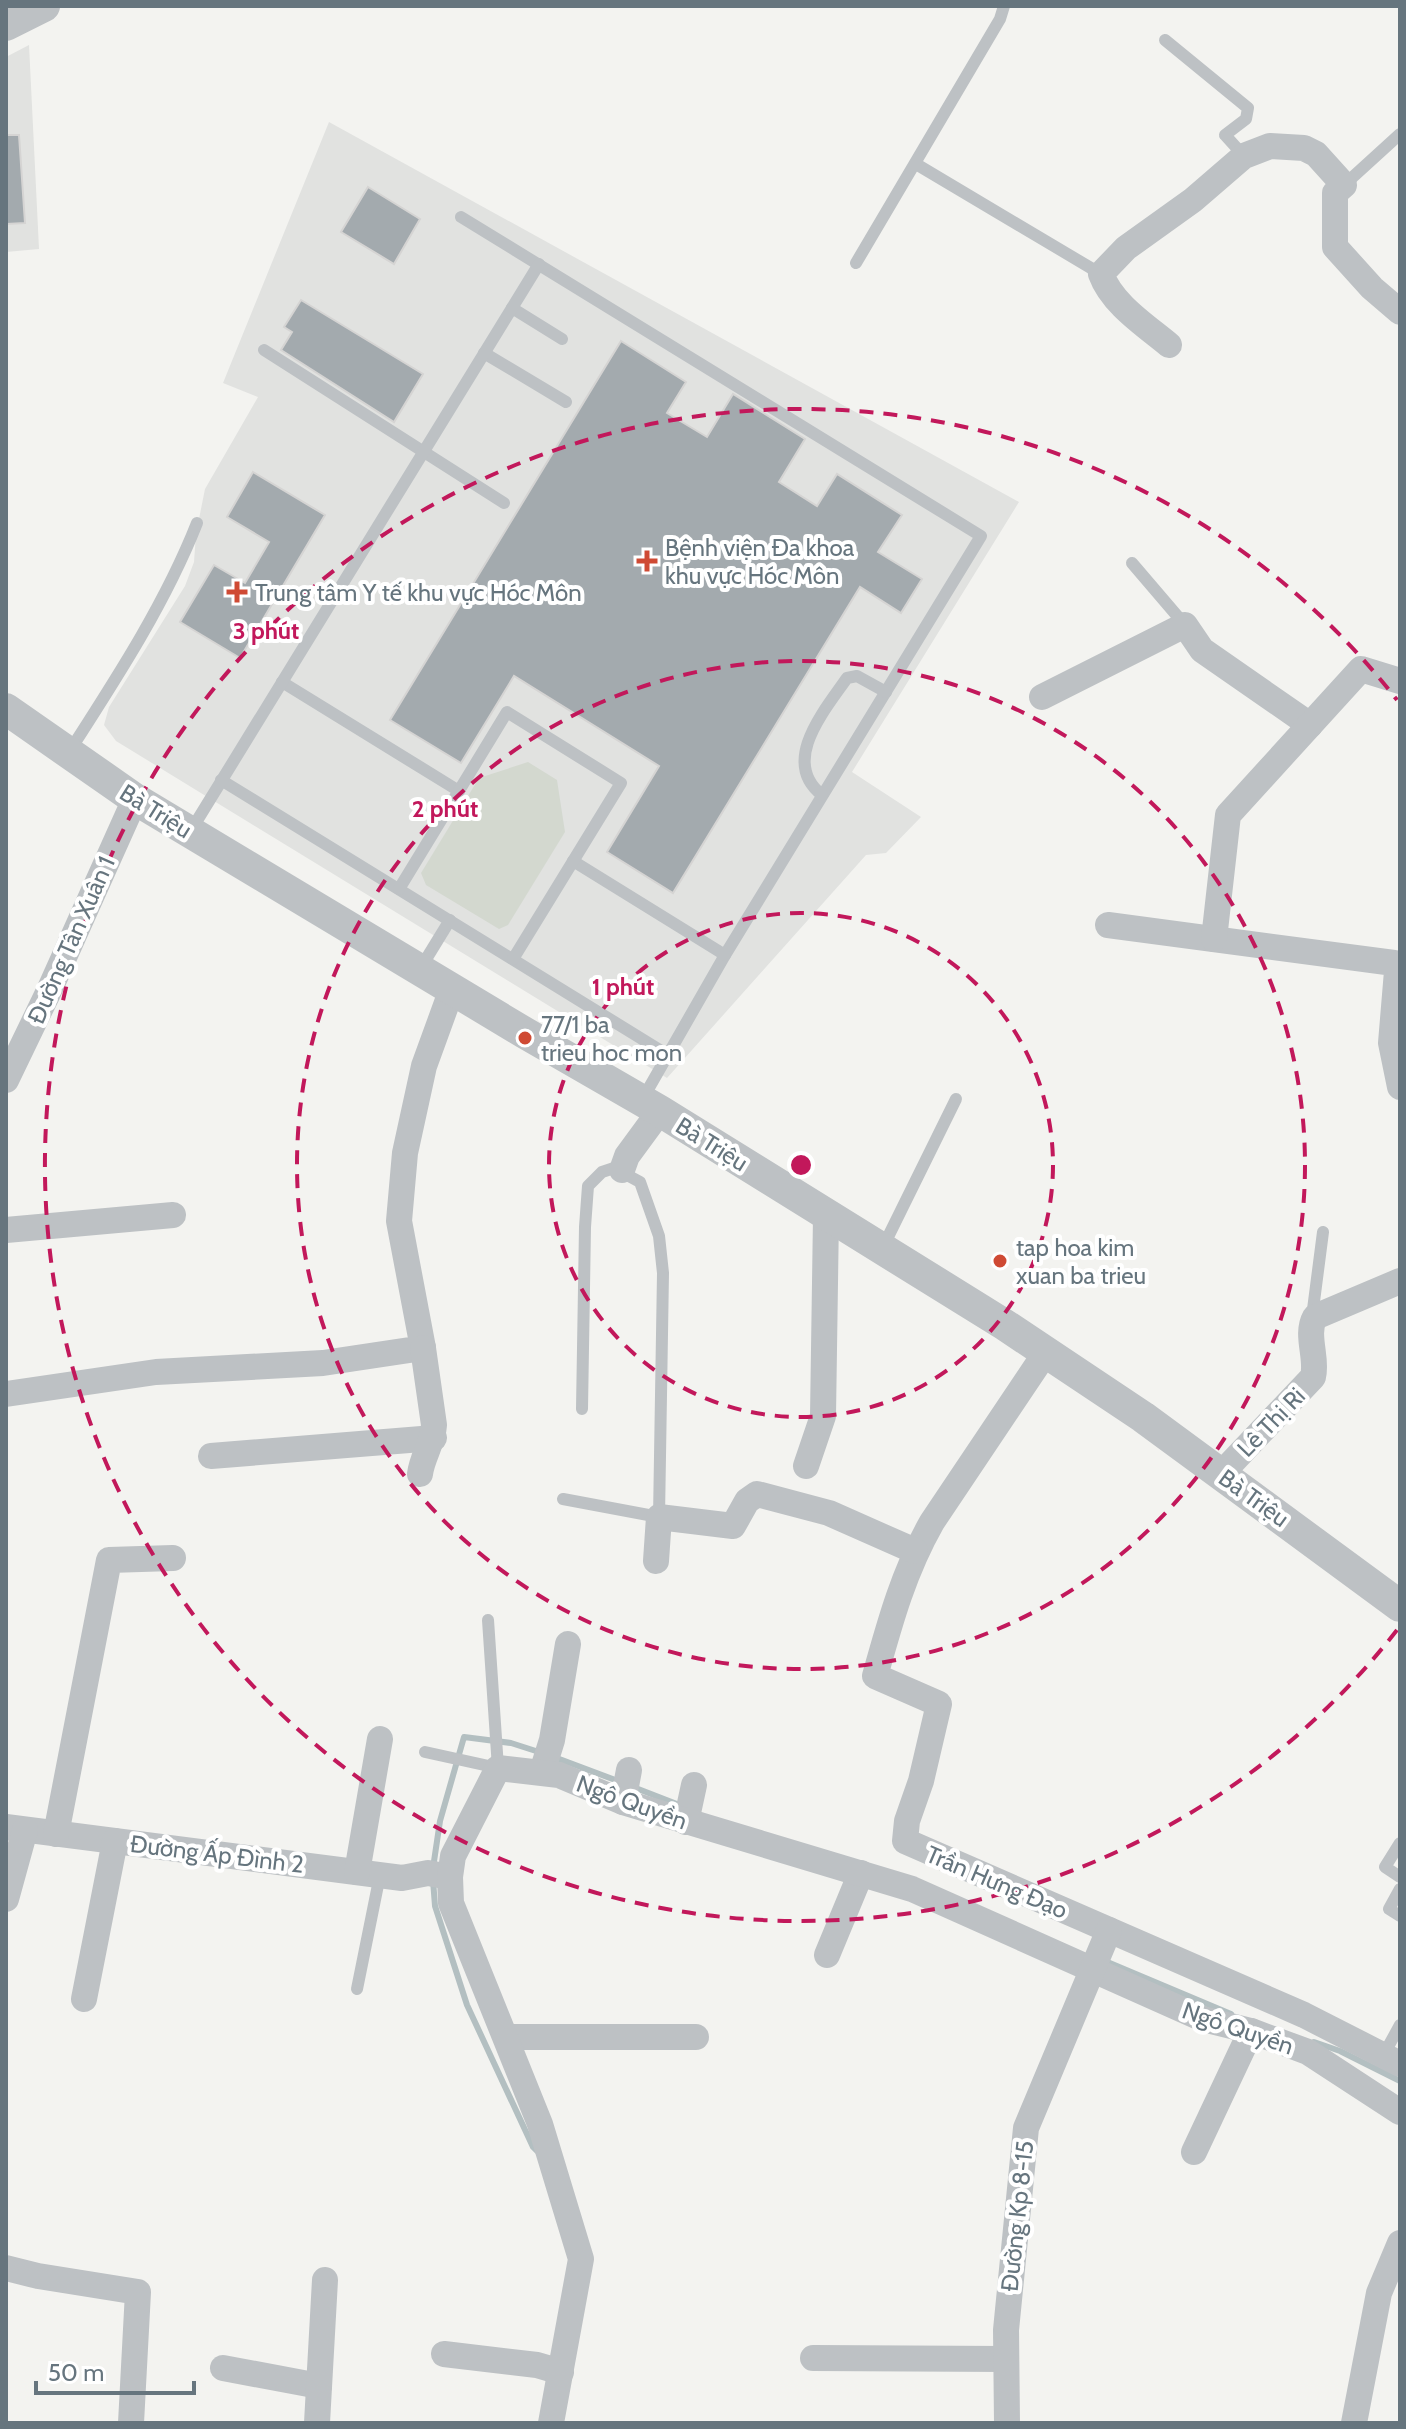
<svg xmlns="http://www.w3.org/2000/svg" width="1406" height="2429" font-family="Cabin,sans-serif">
	<rect width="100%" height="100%" fill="#f3f3f0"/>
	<g fill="#e1e2e0">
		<polygon points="29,45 39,249 6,252 6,57"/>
		<polygon points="329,122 1019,502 852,772 921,817 886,853 866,855 667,1078 116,741 104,725 109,707 185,586 194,562 196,534 205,489 258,397 223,383"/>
	</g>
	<polygon fill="#d3d8cf" points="528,762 557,780 565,832 508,925 499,929 426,885 421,873 479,778"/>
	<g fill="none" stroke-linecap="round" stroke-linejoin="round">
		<g stroke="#b3bfc1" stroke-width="6">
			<polyline points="554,1757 618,1781"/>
			<polyline points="633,1787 682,1806"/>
			<polyline points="433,1868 440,1821 464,1737 511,1743 539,1752"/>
			<polyline points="433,1880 435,1906 467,2005 533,2147 537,2151"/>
			<polyline points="1105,1961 1231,2014"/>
			<polyline points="1314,2042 1340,2051 1400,2081"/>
		</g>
	</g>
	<g fill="#a3aaae" stroke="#d5d4d3" stroke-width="2">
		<polygon points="6,135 19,135 25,223 6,224"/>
		<polygon points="368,187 420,219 394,264 341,232"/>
		<polygon points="301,300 423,374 394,422 281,350 292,332 284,327"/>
		<polygon points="621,341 686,382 667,413 707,437 733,394 805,439 779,482 817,506 837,474 902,515 878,552 922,579 901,613 860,587 673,893 607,852 659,766 514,676 461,763 390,720"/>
		<polygon points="253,472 325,515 240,658 180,622 214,565 245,583 269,542 227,517"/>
	</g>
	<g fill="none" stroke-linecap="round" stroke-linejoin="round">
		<g stroke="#bdc1c4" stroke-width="12">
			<polyline points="1165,40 1248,108 1246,119 1225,135 1244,156"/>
			<polyline points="916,164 1101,274"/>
			<polyline points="1344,185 1400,134"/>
			<polyline points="461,217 981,536 725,955 642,1100"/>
			<polyline points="856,263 1000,19 1004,6"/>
			<polyline points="512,308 562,339"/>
			<polyline points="264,350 504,503"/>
			<polyline points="484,353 566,402"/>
			<polyline points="1132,563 1185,625"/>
			<polyline points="282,682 459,791"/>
			<path d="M 69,752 C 116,679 165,604 197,523"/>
			<polyline points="221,780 668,1055"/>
			<path d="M 822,795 C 780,762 824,711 847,678 L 857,676 L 886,692"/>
			<polyline points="190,832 539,264"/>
			<polyline points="573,861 725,955"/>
			<polyline points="399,889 507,712 621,783 513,959"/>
			<polyline points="420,969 450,920"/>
			<polyline points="883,1247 956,1099"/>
			<polyline points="1312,1317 1323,1232"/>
			<polyline points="563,1499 659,1517 663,1273 659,1236 640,1182 614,1168 602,1172 588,1186 585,1227 582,1409"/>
			<polyline points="425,1752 498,1768 488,1620"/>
			<polyline points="1400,1843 1385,1867 1400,1877"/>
			<polyline points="1400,1889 1389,1909 1400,1916"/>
			<polyline points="357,1989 380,1875"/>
			<polyline points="1383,2056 1400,2025"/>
		</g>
		<g stroke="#bdc1c4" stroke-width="26">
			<path d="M 1169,345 C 1145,325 1112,304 1101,274 L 1126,248 L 1193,200 L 1244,156 L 1270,146 L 1304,148 L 1316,154 L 1344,185 L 1335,193 L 1335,247 L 1372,288 L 1400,312"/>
			<polyline points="1042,697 1185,625 1202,650 1310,725"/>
			<polyline points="1108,925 1394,963 1397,971 1391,1043 1400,1087"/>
			<polyline points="1214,939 1228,815 1361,669 1400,681"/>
			<polyline points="6,1080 48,993 135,799"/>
			<polyline points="622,1170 627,1156 660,1111"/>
			<polyline points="6,1230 173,1215"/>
			<path d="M 1046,1352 L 932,1522 C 904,1571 890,1622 875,1676 L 939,1704 L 921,1781 L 907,1821 L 905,1841 L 1304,2015 L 1400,2064"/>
			<polyline points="6,1394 156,1372 323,1363 423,1348 399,1221 405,1153 424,1066 452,989"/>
			<polyline points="211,1456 434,1438"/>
			<polyline points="806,1466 823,1416 826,1216"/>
			<path d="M 420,1474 C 422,1457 433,1443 434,1425 L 423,1348"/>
			<path d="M 1221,1474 L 1313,1377 C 1318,1358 1305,1335 1315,1317 L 1400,1281"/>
			<polyline points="656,1561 659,1517 733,1526 747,1501 757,1494 829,1513 915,1551"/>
			<polyline points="542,1772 552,1740 568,1644"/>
			<polyline points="623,1802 629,1770"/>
			<polyline points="686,1822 694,1785"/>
			<polyline points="6,1827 402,1878 428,1873 450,1877"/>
			<polyline points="56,1834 109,1560 173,1558"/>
			<polyline points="357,1872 380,1739"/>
			<polyline points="6,1899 25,1830"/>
			<polyline points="827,1955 861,1873"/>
			<polyline points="84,1999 115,1841"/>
			<polyline points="506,2037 696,2037"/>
			<polyline points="1194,2152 1251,2031"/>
			<polyline points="6,2268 38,2276 138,2292 131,2423"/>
			<polyline points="444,2354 537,2365 561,2372"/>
			<polyline points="813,2358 1006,2359"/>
			<polyline points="223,2368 319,2386"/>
			<polyline points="317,2423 325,2280"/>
			<polyline points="551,2423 581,2259 540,2124 451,1903 450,1877 453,1856 498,1768 559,1775 623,1802 912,1889 1203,2019 1251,2031 1308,2052 1400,2112"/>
			<polyline points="1007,2423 1006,2330 1026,2128 1109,1930"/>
			<polyline points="1354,2423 1379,2293 1400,2243"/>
		</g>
		<g stroke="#bdc1c4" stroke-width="32">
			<polyline points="6,25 44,6"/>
			<polyline points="6,709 135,799 525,1033 660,1111 1005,1325 1143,1417 1400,1606"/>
		</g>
	</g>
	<g fill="none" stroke="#c2185b" stroke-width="4" stroke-dasharray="14 10">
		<circle cx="801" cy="1165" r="252"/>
		<circle cx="801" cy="1165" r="504"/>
		<path d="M1397 1630A756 756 0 1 1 1397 700"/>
	</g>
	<g fill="#cf4a34" stroke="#fff" stroke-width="3">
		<path d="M643 549h8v8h8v8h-8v8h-8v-8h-8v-8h8z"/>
		<path d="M233 580h8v8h8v8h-8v8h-8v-8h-8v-8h8z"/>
		<circle cx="525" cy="1038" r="8"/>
		<circle cx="1000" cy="1261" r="8"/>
	</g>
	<g text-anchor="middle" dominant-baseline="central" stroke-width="8" stroke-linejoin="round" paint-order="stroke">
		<g font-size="24" fill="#66757e" stroke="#fff" text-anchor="start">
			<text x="665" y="547">Bệnh viện Đa khoa<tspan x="665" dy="28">khu vực Hóc Môn</tspan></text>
			<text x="255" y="592">Trung tâm Y tế khu vực Hóc Môn</text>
			<text x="541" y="1024">77/1 ba<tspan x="541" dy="28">trieu hoc mon</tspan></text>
			<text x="1016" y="1247">tap hoa kim<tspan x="1016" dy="28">xuan ba trieu</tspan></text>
		</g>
		<g font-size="24" fill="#66757e" stroke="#fff">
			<text transform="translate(156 811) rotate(32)">Bà Triệu</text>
			<text transform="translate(71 940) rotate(-66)">Đường Tân Xuân 1</text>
			<text transform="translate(712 1144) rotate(32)">Bà Triệu</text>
			<text transform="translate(1271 1422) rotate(-46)">Lê Thị Ri</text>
			<text transform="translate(1254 1498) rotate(36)">Bà Triệu</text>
			<text transform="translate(632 1802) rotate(20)">Ngô Quyền</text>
			<text transform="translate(217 1854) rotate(7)">Đường Ấp Đình 2</text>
			<text transform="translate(997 1882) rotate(23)">Trần Hưng Đạo</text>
			<text transform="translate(1238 2028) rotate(19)">Ngô Quyền</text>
			<text transform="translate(1017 2216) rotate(-84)">Đường Kp 8-15</text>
		</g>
	</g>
	<circle cx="801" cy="1165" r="12" fill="#c2185b" stroke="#fff" stroke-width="4"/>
	<g font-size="24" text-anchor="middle" font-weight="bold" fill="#c2185b" stroke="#fff" stroke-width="8" stroke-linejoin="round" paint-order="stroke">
		<text x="266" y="639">3 phút</text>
		<text x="445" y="817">2 phút</text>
		<text x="623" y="995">1 phút</text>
	</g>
	<rect width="1406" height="2429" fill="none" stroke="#66757e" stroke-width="16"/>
	<path d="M36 2381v12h158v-12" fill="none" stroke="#66757e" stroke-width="4"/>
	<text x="48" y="2381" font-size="24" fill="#66757e" stroke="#ffffff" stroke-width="6" paint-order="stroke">50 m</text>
</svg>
